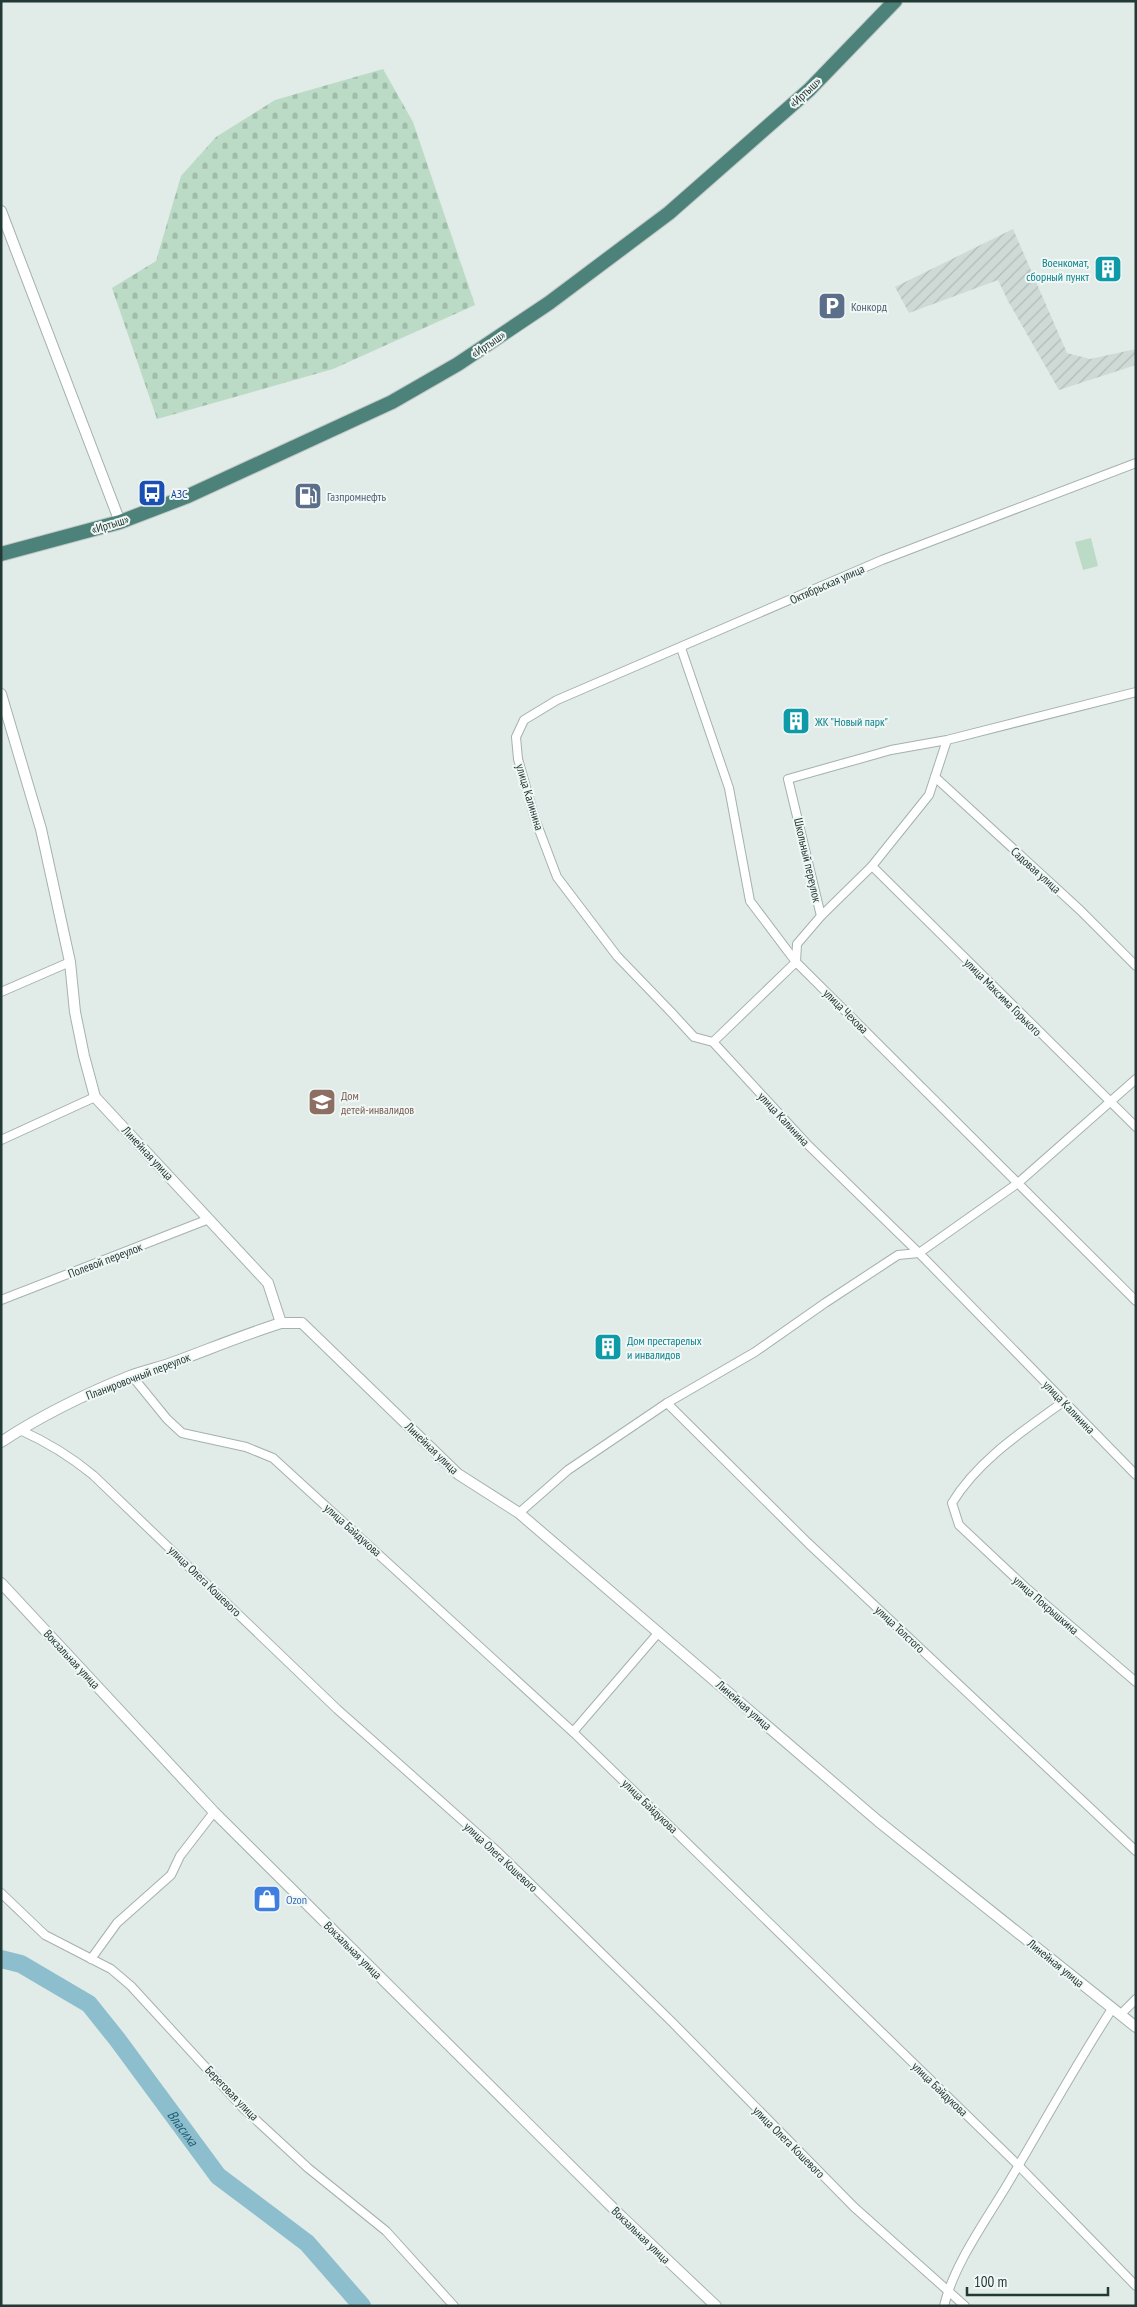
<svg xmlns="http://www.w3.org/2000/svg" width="1137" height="2307" font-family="'PT Sans Narrow',sans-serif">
	<defs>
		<pattern id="industrial-furrows" width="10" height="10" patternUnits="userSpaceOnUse" patternTransform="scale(1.25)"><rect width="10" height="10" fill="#cfdad6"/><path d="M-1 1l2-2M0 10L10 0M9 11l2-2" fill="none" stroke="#b1bcb8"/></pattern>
		<pattern id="cemetery-stones" width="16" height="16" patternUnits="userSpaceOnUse" patternTransform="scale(1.25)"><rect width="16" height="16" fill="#bbdbc6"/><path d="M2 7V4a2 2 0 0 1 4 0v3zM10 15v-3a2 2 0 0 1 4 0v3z" fill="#a0bdab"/></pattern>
	</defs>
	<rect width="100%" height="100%" fill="#e1ebe7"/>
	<polygon fill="url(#industrial-furrows)" points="1013,229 1067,353 1090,359 1136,349 1136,365 1059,390 1008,301 998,280 909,313 895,287"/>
	<polygon fill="url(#cemetery-stones)" points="383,69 413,122 475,305 333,369 157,419 112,288 156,261 181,176 216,137 275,100"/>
	<polygon fill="#bbdbc6" points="1091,538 1098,566 1083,570 1075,542"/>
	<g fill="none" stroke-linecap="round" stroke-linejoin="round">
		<path stroke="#8cbecd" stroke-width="18" id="s1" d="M 1,1959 L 21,1964 L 89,2004 L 117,2039 L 218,2176 L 307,2243 L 362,2306"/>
		<defs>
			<g id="minor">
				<polyline points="1136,463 882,560 557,700 524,720 516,737 518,759 535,819 557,877 617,956 671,1012 694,1037 713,1042 806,1143 919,1253 1136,1475"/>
				<polyline points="681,648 729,788 750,901 796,962 1136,1301"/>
				<polyline points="947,740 929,795 872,866 821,916 788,779 891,750 947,740 1136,692"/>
				<polyline points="935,777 1080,910 1136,966"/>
				<polyline points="872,866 1136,1127"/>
				<polyline points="1,992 70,962"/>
				<polyline points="713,1042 796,962 797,944 821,916"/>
				<polyline points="1,1140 95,1097"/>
				<polyline points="1,1300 209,1219"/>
				<polyline points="132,1376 167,1419 182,1433 246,1447 273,1458 573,1732 1018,2165 1136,2286"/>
				<path d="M 1063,1402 C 1023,1431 978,1460 952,1503 L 959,1525 L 1024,1586 L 1136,1682"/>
				<polyline points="667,1403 808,1543 1136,1851"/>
				<path d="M 20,1430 C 47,1442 70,1456 93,1475 L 337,1709 L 498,1852 L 672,2022 L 854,2207 L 965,2306"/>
				<polyline points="519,1513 568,1470 667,1403 755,1352 825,1303 898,1255 919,1253 1018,1183 1136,1079"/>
				<polyline points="573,1732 659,1632"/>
				<polyline points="1,1893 45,1935 111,1969 131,1986 243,2108 308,2168 386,2231 454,2306"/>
				<polyline points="91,1959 117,1923 171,1875 180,1856 214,1812"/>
				<polyline points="1120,2015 1136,1999"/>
				<path d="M 944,2306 C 954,2264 985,2222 1007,2185 C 1042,2126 1075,2066 1112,2009"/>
			</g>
			<g id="tertiary">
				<polyline points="1,211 120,522"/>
				<polyline points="1,694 41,829 70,962 75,1012 84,1056 95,1097 268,1283 281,1323 302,1323 458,1474 519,1513 878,1821 1136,2027"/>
				<path d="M 1,1442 C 42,1415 85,1394 130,1376 C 146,1370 162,1367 177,1361 C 212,1348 246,1334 281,1323"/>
				<polyline points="1,1583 214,1812 622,2217 716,2306"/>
			</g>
			<polyline id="trunk" points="1,554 120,522 188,496 392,402 458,364 549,303 669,213 809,90 895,1"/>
		</defs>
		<use href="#minor" stroke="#a4b2ae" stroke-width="10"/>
		<use href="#tertiary" stroke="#a4b2ae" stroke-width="12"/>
		<use href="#trunk" stroke="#c1c8c7" stroke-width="16"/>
		<use href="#minor" stroke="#fff" stroke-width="8"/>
		<use href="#tertiary" stroke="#fff" stroke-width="10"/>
		<use href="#trunk" stroke="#4c8279" stroke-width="14"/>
	</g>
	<defs>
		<symbol id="building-square" viewBox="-11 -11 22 22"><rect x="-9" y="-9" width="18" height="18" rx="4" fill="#0f9aa8" stroke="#f1f7f5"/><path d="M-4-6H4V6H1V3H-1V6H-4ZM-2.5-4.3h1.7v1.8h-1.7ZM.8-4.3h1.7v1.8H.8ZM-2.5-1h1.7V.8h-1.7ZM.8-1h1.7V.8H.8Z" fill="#fff"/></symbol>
		<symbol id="parking-square" viewBox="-11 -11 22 22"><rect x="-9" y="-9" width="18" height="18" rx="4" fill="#5c6f8a" stroke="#f1f7f5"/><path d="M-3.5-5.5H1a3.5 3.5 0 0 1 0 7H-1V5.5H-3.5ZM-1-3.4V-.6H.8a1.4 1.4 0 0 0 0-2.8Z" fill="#fff"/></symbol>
		<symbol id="bus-square" viewBox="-11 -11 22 22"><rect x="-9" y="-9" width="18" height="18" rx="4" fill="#1a4fb4" stroke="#f1f7f5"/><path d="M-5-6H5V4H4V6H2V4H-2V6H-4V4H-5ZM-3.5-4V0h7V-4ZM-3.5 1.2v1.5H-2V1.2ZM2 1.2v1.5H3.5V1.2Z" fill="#fff"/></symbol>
		<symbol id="fuel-square" viewBox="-11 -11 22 22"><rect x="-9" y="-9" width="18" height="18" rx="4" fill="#5c6f8a" stroke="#f1f7f5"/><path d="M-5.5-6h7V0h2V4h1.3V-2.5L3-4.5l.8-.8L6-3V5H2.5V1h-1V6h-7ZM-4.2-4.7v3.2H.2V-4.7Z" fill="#fff"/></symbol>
		<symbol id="school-square" viewBox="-11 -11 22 22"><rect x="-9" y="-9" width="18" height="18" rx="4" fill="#8d6e63" stroke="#f1f7f5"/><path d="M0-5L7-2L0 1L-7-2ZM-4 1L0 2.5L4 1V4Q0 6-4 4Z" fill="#fff"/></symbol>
		<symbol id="shop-square" viewBox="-11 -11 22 22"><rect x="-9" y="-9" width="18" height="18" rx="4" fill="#3f7fe0" stroke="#f1f7f5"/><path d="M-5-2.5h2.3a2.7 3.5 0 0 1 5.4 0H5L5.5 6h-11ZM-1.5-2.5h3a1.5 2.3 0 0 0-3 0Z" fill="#fff"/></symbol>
	</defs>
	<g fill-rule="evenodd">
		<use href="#building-square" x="1092" y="253" width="32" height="32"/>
		<use href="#parking-square" x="816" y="290" width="32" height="32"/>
		<use href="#bus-square" x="136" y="477" width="32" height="32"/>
		<use href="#fuel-square" x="292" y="480" width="32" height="32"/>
		<use href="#building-square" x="780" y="705" width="32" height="32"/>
		<use href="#school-square" x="306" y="1086" width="32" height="32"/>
		<use href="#building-square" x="592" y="1331" width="32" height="32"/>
		<use href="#shop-square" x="251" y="1883" width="32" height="32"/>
	</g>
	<g text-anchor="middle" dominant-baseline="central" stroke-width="4" stroke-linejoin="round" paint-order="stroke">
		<g font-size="12" fill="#223a36" stroke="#f1f7f5">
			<text transform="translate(805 92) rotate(-43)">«Иртыш»</text>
			<text transform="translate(488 344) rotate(-34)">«Иртыш»</text>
			<text transform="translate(110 524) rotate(-17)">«Иртыш»</text>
			<text transform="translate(827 584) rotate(-24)">Октябрьская улица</text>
			<text transform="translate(530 797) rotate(73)">улица Калинина</text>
			<text transform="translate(808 860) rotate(77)">Школьный переулок</text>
			<text transform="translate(1036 870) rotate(42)">Садовая улица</text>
			<text transform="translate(1003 997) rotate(45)">улица Максима Горького</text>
			<text transform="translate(846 1011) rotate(45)">улица Чехова</text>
			<text transform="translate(784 1119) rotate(47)">улица Калинина</text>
			<text transform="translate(148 1153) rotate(47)">Линейная улица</text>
			<text transform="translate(105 1260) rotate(-21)">Полевой переулок</text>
			<text transform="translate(138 1376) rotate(-21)">Планировочный переулок</text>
			<text transform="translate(1069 1407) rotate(46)">улица Калинина</text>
			<text transform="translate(432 1448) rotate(44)">Линейная улица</text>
			<text transform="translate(353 1530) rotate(42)">улица Байдукова</text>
			<text transform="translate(205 1581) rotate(44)">улица Олега Кошевого</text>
			<text transform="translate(1046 1605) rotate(41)">улица Покрышкина</text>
			<text transform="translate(900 1629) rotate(43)">улица Толстого</text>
			<text transform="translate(72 1659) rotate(47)">Вокзальная улица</text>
			<text transform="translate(744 1705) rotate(41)">Линейная улица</text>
			<text transform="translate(650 1806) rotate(44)">улица Байдукова</text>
			<text transform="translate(501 1857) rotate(43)">улица Олега Кошевого</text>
			<text transform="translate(353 1950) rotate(45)">Вокзальная улица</text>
			<text transform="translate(1056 1963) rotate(39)">Линейная улица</text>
			<text transform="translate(940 2089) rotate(44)">улица Байдукова</text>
			<text transform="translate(232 2093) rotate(46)">Береговая улица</text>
			<text transform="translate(789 2142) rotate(45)">улица Олега Кошевого</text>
			<text transform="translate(641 2235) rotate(44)">Вокзальная улица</text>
		</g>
		<g font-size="12" fill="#0d838f" stroke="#f1f7f5" text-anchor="start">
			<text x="1089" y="262" text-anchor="end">Военкомат,<tspan x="1089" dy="14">сборный пункт</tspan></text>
			<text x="815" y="721">ЖК "Новый парк"</text>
			<text x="627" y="1340">Дом престарелых<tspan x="627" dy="14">и инвалидов</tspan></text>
		</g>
		<g font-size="12" fill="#4e5e75" stroke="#f1f7f5" text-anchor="start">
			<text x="851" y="306">Конкорд</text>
			<text x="327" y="496">Газпромнефть</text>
		</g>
		<g font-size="12" fill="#164399" stroke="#f1f7f5" text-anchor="start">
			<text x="171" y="493">АЗС</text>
		</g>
		<g font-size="12" fill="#785e54" stroke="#f1f7f5" text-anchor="start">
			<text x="341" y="1095">Дом<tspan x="341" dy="14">детей-инвалидов</tspan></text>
		</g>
		<g font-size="12" fill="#366cbe" stroke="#f1f7f5" text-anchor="start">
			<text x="286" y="1899">Ozon</text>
		</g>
		<g font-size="14" font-style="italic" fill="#205e72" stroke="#f1f7f5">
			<text stroke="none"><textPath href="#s1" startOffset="255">Власиха</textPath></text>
		</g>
	</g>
	<rect width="1137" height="2307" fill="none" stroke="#223a36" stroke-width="5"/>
	<path d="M967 2287v8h141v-8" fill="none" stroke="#223a36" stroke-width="2.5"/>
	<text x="974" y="2287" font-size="15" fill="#223a36" stroke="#f1f7f5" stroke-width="4" paint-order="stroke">100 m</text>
</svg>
